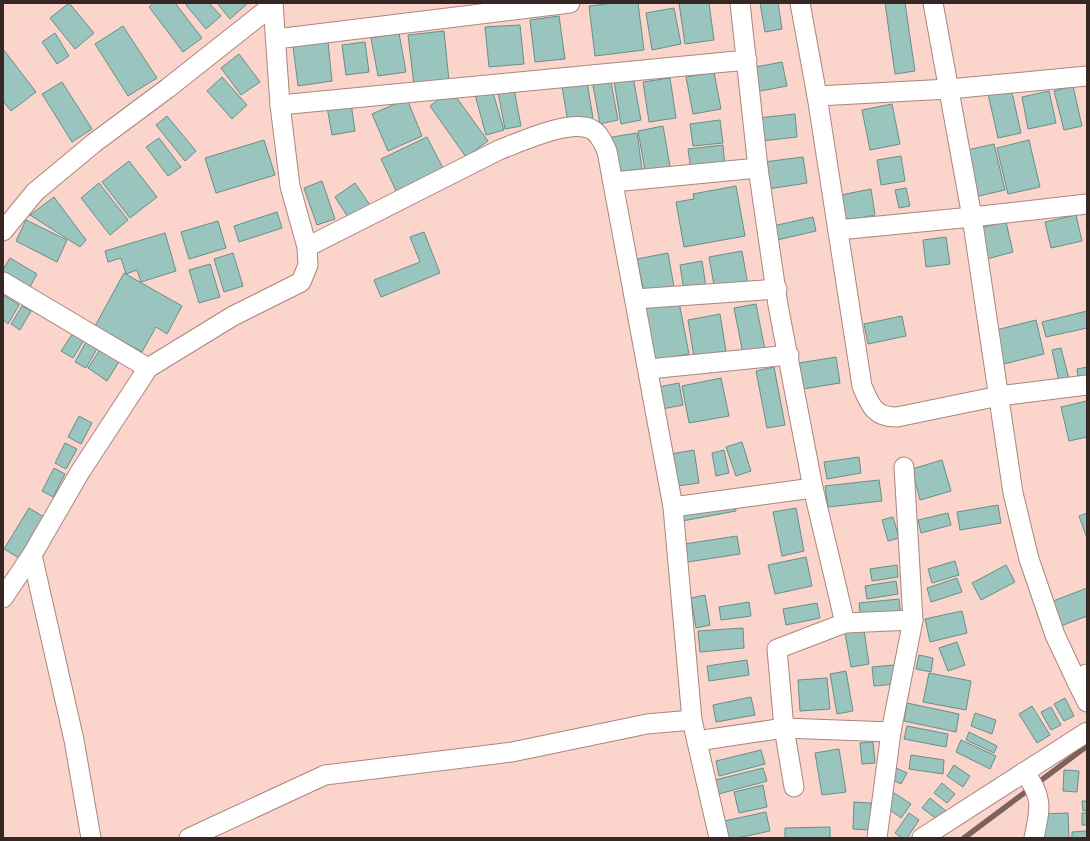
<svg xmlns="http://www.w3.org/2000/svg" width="1090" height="841" font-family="'Nunito Sans',sans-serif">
	<rect width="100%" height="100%" fill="#fbd4cb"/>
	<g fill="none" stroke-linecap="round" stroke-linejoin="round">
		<polyline stroke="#7e615b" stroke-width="5.5" points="964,838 1087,746"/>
	</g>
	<g fill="#9ac4be" stroke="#678f89">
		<polygon points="69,3 94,33 75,49 50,18"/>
		<polygon points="154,3 175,3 202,38 183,52 149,7"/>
		<polygon points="188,3 209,3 221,16 206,29 186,5"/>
		<polygon points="217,3 246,3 247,4 230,19"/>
		<polygon points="613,3 638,3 644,50 595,56 589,6"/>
		<polygon points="679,3 709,3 714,40 685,44"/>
		<polygon points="760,3 778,3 782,29 765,32"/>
		<polygon points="885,3 905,3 915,71 895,74"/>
		<polygon points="674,8 681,44 652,50 646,13"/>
		<polygon points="559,16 565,59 535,62 530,20"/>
		<polygon points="520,25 524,64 489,67 485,27"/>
		<polygon points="123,26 157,78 128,96 95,44"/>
		<polygon points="444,31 449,81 414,85 408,35"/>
		<polygon points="55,33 69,56 57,64 42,42"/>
		<polygon points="399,33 406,72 378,76 371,38"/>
		<polygon points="328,42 332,81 298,86 293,46"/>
		<polygon points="365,42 369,72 346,75 342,45"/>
		<polygon points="3,49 36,92 11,111 3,101"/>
		<polygon points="239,54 260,82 241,95 221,68"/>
		<polygon points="782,62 787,86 755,92 750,68"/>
		<polygon points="714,72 721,109 693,114 686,77"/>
		<polygon points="222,77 247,105 232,119 207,91"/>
		<polygon points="610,77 618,120 600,124 592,80"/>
		<polygon points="633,77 641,120 621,124 614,81"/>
		<polygon points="670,78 676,118 649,122 643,82"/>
		<polygon points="62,82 92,129 72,142 42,94"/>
		<polygon points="587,82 593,118 568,122 562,87"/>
		<polygon points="513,84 521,126 505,129 497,87"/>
		<polygon points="491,86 504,130 486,135 474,91"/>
		<polygon points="1073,86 1082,126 1064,130 1054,91"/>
		<polygon points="1011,88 1021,133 998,138 988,94"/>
		<polygon points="451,90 488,141 466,157 430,106"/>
		<polygon points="1049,91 1056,123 1028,129 1022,97"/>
		<polygon points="407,99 422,136 388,151 372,114"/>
		<polygon points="351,103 355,131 332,135 327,107"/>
		<polygon points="892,104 900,144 870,150 862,110"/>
		<polygon points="795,114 797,137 761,141 758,118"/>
		<polygon points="167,116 196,151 185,161 156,125"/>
		<polygon points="720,120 723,143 693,146 690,124"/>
		<polygon points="663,126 671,172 646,176 638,131"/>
		<polygon points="637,133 642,169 617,172 612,137"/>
		<polygon points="427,137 445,172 398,195 381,159"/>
		<polygon points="159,138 181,167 168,176 146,147"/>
		<polygon points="264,140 275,175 216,193 205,158"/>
		<polygon points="1029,140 1040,187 1008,194 997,148"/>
		<polygon points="994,144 1005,190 974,197 963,151"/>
		<polygon points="723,145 725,168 691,171 688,149"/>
		<polygon points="901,156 905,181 881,185 877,160"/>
		<polygon points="803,157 807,183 768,189 764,162"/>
		<polygon points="129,161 157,197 130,218 102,182"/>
		<polygon points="322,181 335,219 317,225 304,188"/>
		<polygon points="99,183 128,220 110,235 81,198"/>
		<polygon points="355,183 372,208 351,222 335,197"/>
		<polygon points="736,186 745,236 684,247 676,202 694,199 693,194"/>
		<polygon points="906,188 910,206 899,208 895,190"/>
		<polygon points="871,189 875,215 841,222 836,196"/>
		<polygon points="54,197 86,240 80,247 30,215"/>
		<polygon points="277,212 282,228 239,242 234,226"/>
		<polygon points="1076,215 1082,241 1051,248 1045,222"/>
		<polygon points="813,217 816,231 777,240 773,226"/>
		<polygon points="26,220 67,240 57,262 16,241"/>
		<polygon points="218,221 226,248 189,259 181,232"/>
		<polygon points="1006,222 1013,252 983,260 975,229"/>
		<polygon points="424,232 440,273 381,297 374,280 420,262 410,237"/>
		<polygon points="165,233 176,271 141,282 137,270 126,274 121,258 108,262 105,251"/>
		<polygon points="946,237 950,264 926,267 923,240"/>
		<polygon points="742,251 748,285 715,291 709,257"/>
		<polygon points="233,253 243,286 224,292 214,259"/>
		<polygon points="668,253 674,287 644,293 637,259"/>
		<polygon points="10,258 37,274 26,294 3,280 3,270"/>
		<polygon points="702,261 706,287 684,291 680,265"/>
		<polygon points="210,264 220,297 199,303 189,270"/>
		<polygon points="124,273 182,306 167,334 156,327 142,352 95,326"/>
		<polygon points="3,295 19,305 8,324 3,320"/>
		<polygon points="679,302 689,354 650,361 641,309"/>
		<polygon points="756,304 765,350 743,354 734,308"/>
		<polygon points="22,306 31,311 20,330 11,324"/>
		<polygon points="1087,311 1087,328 1046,337 1042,322"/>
		<polygon points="720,314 726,351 694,357 688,320"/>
		<polygon points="902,316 906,336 868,344 864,324"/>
		<polygon points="1036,320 1044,354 1000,365 992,331"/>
		<polygon points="73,333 84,340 73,358 61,351"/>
		<polygon points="87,340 98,347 86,368 75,362"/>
		<polygon points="101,348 120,360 107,381 88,368"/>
		<polygon points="1061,348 1070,383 1060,386 1052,350"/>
		<polygon points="836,357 840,383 803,389 799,363"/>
		<polygon points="774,367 785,425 767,428 756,371"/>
		<polygon points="1087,367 1087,382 1079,384 1077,369"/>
		<polygon points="721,378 729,416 689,423 682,386"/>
		<polygon points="679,383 683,405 662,409 658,387"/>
		<polygon points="1087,401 1087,437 1069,441 1061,407"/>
		<polygon points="79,416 92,423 81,444 68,437"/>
		<polygon points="742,442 751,471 736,476 726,447"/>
		<polygon points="65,443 77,449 66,469 55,463"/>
		<polygon points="694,450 699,483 670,487 665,455"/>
		<polygon points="724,450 729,473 716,476 712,453"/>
		<polygon points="859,457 861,473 827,479 824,462"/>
		<polygon points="942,460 951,491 920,500 912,469"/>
		<polygon points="54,468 65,474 53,497 42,491"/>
		<polygon points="879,480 882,501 828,507 825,486"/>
		<polygon points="734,500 736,511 677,522 675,509"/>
		<polygon points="998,505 1001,523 960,530 957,512"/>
		<polygon points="29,508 44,517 19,558 4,549"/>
		<polygon points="796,508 804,551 782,556 773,512"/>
		<polygon points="948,513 951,525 921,533 918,520"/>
		<polygon points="1087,513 1087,538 1079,516"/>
		<polygon points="893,517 899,538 888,541 882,520"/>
		<polygon points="737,536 740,554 681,563 678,545"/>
		<polygon points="806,557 812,586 775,594 768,565"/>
		<polygon points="955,561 959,575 932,583 928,569"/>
		<polygon points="897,565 898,577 872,581 870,569"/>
		<polygon points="1006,565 1015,582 981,600 972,583"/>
		<polygon points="957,578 962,592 931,602 927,588"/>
		<polygon points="896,581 898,594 867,599 865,586"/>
		<polygon points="1087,588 1087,616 1058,627 1048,603"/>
		<polygon points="705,595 710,625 696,628 691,598"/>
		<polygon points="899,599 901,616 861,620 859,603"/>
		<polygon points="749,602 751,616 721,620 719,607"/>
		<polygon points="817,603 820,618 786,625 783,609"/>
		<polygon points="962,611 967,633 930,642 925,619"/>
		<polygon points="743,628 744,648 700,652 698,631"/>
		<polygon points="864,630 869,664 851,667 845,633"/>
		<polygon points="957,642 965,665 948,671 939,648"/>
		<polygon points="919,655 933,658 931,672 916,669"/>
		<polygon points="747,660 749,675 709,681 707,666"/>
		<polygon points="894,665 896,684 874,686 872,667"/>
		<polygon points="846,671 853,711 837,714 830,674"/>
		<polygon points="929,673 971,681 966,710 923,702"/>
		<polygon points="827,678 830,709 800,711 798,680"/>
		<polygon points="751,697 755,715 716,722 713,705"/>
		<polygon points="1065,698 1074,716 1064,721 1054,704"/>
		<polygon points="907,703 959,714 956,732 904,721"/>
		<polygon points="1032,706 1050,735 1037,743 1019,714"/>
		<polygon points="1051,707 1061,725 1051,730 1041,712"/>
		<polygon points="975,713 996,720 992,734 971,726"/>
		<polygon points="907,726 948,734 946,747 904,739"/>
		<polygon points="969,732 997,746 994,753 966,740"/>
		<polygon points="961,740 996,756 990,769 956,752"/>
		<polygon points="873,742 875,763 862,764 860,743"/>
		<polygon points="839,749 846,792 822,795 815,753"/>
		<polygon points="761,750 765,764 719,776 716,761"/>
		<polygon points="911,755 944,760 943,774 909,769"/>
		<polygon points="954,765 970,776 963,787 947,776"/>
		<polygon points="892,766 907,773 901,784 887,777"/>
		<polygon points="763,768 767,781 715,795 711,781"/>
		<polygon points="1064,770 1079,771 1077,792 1063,791"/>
		<polygon points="942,783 955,794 947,803 934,793"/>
		<polygon points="763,785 767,807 739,813 734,792"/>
		<polygon points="891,791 911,804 901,818 882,804"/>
		<polygon points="930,798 946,811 938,820 922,808"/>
		<polygon points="1082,801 1087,801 1087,810 1083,811"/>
		<polygon points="854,802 871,803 871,830 853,829"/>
		<polygon points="766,812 770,831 737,838 723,838 720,822"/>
		<polygon points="909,813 919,820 907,838 902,838 895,833"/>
		<polygon points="1068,813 1069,838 1042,838 1041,814"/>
		<rect x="1082" y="813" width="5" height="12"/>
		<polygon points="830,827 830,838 785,838 785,828"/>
		<polygon points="1087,831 1087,838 1072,838 1072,832"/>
	</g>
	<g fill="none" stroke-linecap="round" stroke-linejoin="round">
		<defs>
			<g id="street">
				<polyline points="740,3 758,168 778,305 813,488 845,623"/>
				<polyline points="800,3 817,96 949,89 1087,76"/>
				<polyline points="933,3 972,217 1087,204"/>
				<polyline points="276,39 570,3"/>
				<path d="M 817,96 L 862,386 C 870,405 874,417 897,417 L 999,396 L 1087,385"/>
				<polyline points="280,105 747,60"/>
				<polyline points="613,182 758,168"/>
				<polyline points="838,230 972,217 1013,493 1029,559 1055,635 1077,682"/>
				<polyline points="3,231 35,192 94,143 168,88 273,5"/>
				<path d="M 307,247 L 499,150 C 520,142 569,119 591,129 C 599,133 603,142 607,151 L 673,507 L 692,720 L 719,838"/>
				<polyline points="3,282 148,368"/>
				<polyline points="635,299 777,289"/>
				<polyline points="649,369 789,355"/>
				<polyline points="673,507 813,488"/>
				<polyline points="32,555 74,740 91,838"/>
				<polyline points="3,598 32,555 80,472 148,368 233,316 301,282 308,265 307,247 290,186 280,105 273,3"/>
				<polyline points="1086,674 1077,682 1087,702"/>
				<polyline points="697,741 784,728 891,732"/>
				<path d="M 1024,772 C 1044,797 1040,809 1034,838"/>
				<polyline points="794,787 784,728 777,649 845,623 913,620"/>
				<polyline points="189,838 325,775 512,752 647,724 692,720"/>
				<polyline points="877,838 891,732 913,620 904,467"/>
				<polyline points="922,838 1087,732"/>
			</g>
		</defs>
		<use href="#street" stroke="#aa867e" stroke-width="21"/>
		<use href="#street" stroke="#fff" stroke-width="19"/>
	</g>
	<rect width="1090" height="841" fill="none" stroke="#362724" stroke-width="8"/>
</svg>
